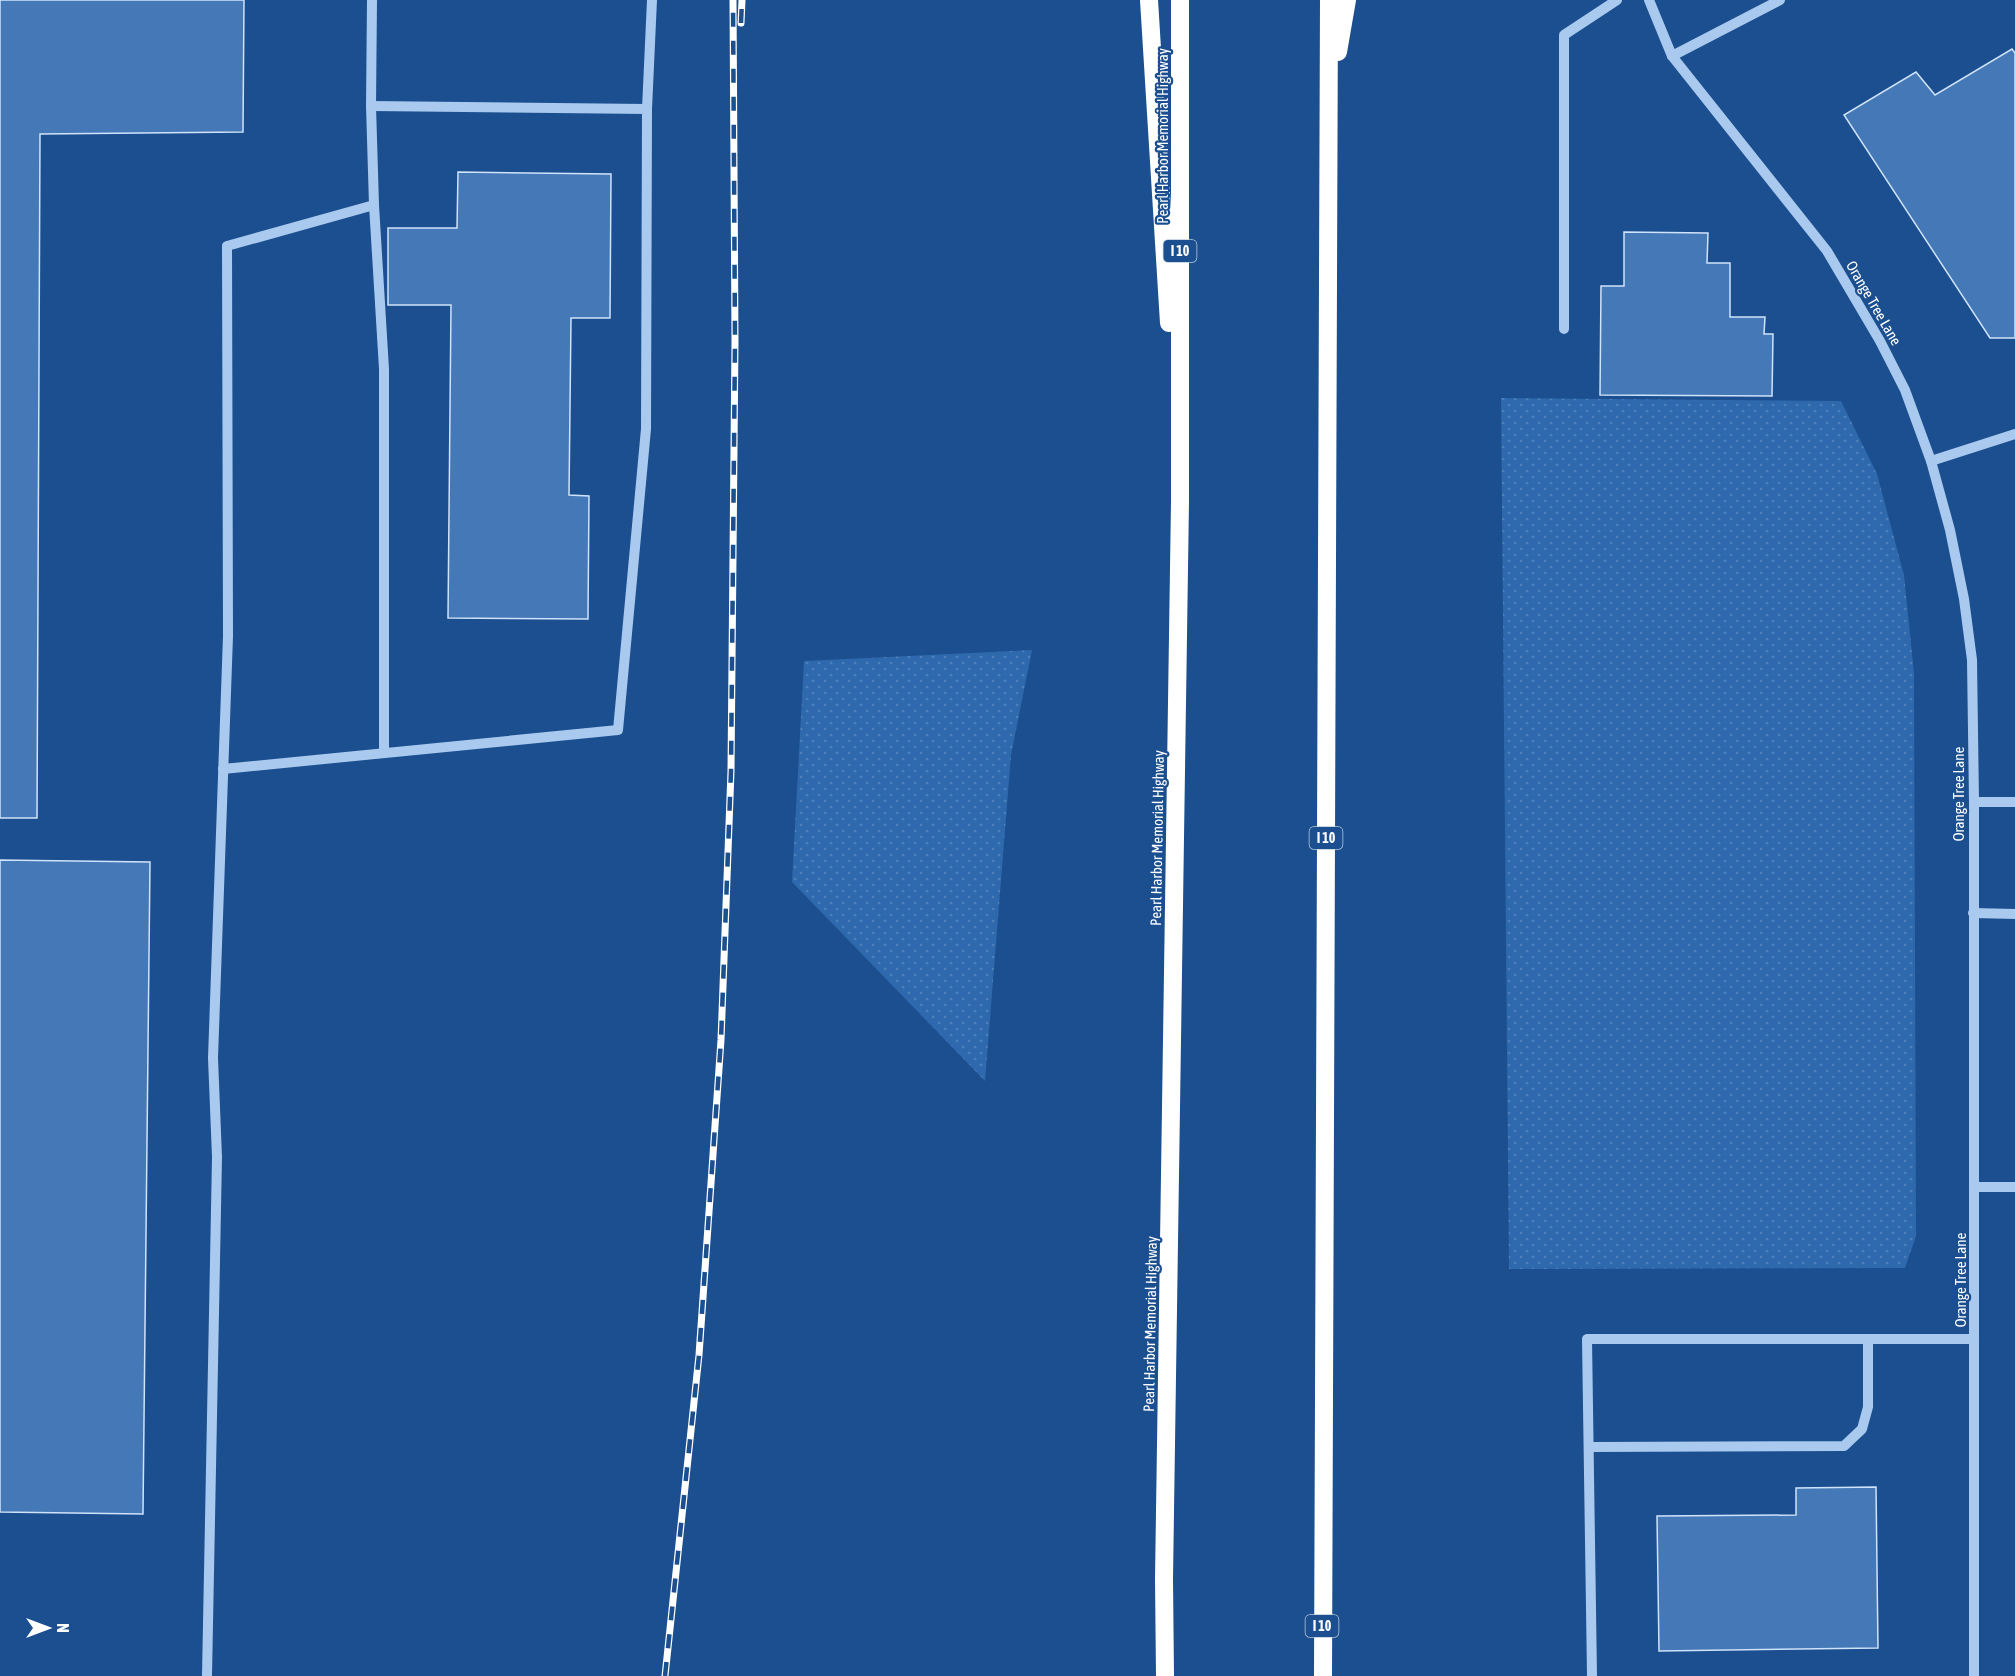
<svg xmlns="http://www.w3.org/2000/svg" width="2015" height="1676" font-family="'Asap Condensed',sans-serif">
	<defs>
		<pattern id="grass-dots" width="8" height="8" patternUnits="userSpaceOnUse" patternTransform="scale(1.5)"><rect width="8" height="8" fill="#2e69ad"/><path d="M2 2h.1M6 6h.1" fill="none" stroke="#4d80b9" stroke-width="1.8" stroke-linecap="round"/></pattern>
	</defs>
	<rect width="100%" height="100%" fill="#1b4f8f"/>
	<g fill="url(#grass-dots)">
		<polygon points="1501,398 1841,401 1877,474 1904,575 1914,673 1916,1236 1905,1268 1509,1269"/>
		<polygon points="1032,650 1011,755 985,1081 792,882 804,661"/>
	</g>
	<g fill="#4478b7" stroke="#cfe3fa" stroke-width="1.5">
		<polygon points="0,0 244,0 243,132 40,134 37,818 0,818"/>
		<polygon points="2012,49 2015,53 2015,338 1990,338 1844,115 1916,72 1935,95"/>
		<polygon points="458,172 611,174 610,318 571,318 569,495 589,496 588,619 448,618 451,305 388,305 388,228 457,228"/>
		<polygon points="1624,232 1708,233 1707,263 1730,263 1730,317 1765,317 1764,334 1773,334 1772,396 1600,395 1601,286 1624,286"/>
		<polygon points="0,860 150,862 143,1514 0,1512"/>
		<polygon points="1876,1487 1878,1648 1659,1651 1657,1516 1796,1515 1796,1488"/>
	</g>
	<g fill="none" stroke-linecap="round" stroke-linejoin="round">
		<g stroke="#a9c9ee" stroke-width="10">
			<polyline points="1649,0 1672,56 1827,251 1880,341 1905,390 1931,461 1950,530 1964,599 1972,660 1974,802 1974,1676"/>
			<polyline points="1672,56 1780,0"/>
			<polyline points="647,109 652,0"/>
			<polyline points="374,205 384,369 384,753"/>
			<polyline points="1564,329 1564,35 1617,0"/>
			<polyline points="1931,461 2015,434"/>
			<polyline points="223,769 618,730 646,429 647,109 371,106"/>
			<polyline points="1974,802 2015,802"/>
			<polyline points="1973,913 2015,914"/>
			<polyline points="1975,1187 2015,1187"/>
			<polyline points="1589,1447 1844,1446 1862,1429 1868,1407 1868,1339"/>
			<polyline points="207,1676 217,1157 213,1058 228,636 227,246 374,205 371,106 372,0"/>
			<polyline points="1592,1676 1587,1339 1974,1339"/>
		</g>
		<g stroke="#fff" stroke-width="18">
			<polyline points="1149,0 1169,323"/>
			<polyline points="1338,52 1347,0"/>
			<polyline points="1165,1676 1164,1579 1180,501 1180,0"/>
			<polyline points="1323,1676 1329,0"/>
		</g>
		<defs>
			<g id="rail">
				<polyline points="741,23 742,0"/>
				<polyline points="665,1676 699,1355 721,1040 731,771 735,341 733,0"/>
			</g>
		</defs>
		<use href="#rail" stroke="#fff" stroke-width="7"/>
		<use href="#rail" stroke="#1b4f8f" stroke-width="4.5" stroke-dasharray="14" stroke-linecap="butt"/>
	</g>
	<g text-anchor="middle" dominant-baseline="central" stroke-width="4.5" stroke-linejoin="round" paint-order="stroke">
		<g fill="#1b4f8f" stroke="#bbcadd" stroke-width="1.5">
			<rect x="1163.5" y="240" width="33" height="22" rx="4.5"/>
			<rect x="1309.5" y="827" width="33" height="22" rx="4.5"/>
			<rect x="1305.5" y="1615" width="33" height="22" rx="4.5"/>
		</g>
		<g font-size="14" font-weight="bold" fill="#fff">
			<text x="1180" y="251">I 10</text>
			<text x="1326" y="838">I 10</text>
			<text x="1322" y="1626">I 10</text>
		</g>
		<g font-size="15" fill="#fff" stroke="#1b4f8f">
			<text transform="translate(1162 136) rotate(-90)">Pearl Harbor Memorial Highway</text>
			<text transform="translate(1874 303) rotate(60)">Orange Tree Lane</text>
			<text transform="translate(1958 794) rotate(-90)">Orange Tree Lane</text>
			<text transform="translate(1157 838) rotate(-89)">Pearl Harbor Memorial Highway</text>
			<text transform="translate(1960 1280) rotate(-90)">Orange Tree Lane</text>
			<text transform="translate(1150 1324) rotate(-89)">Pearl Harbor Memorial Highway</text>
		</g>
	</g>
	<g transform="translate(48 1628) rotate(90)" stroke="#1b4f8f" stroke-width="4.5" paint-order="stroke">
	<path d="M0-4.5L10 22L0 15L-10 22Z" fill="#ffffff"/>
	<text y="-9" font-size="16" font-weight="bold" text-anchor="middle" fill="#ffffff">N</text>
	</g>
</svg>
